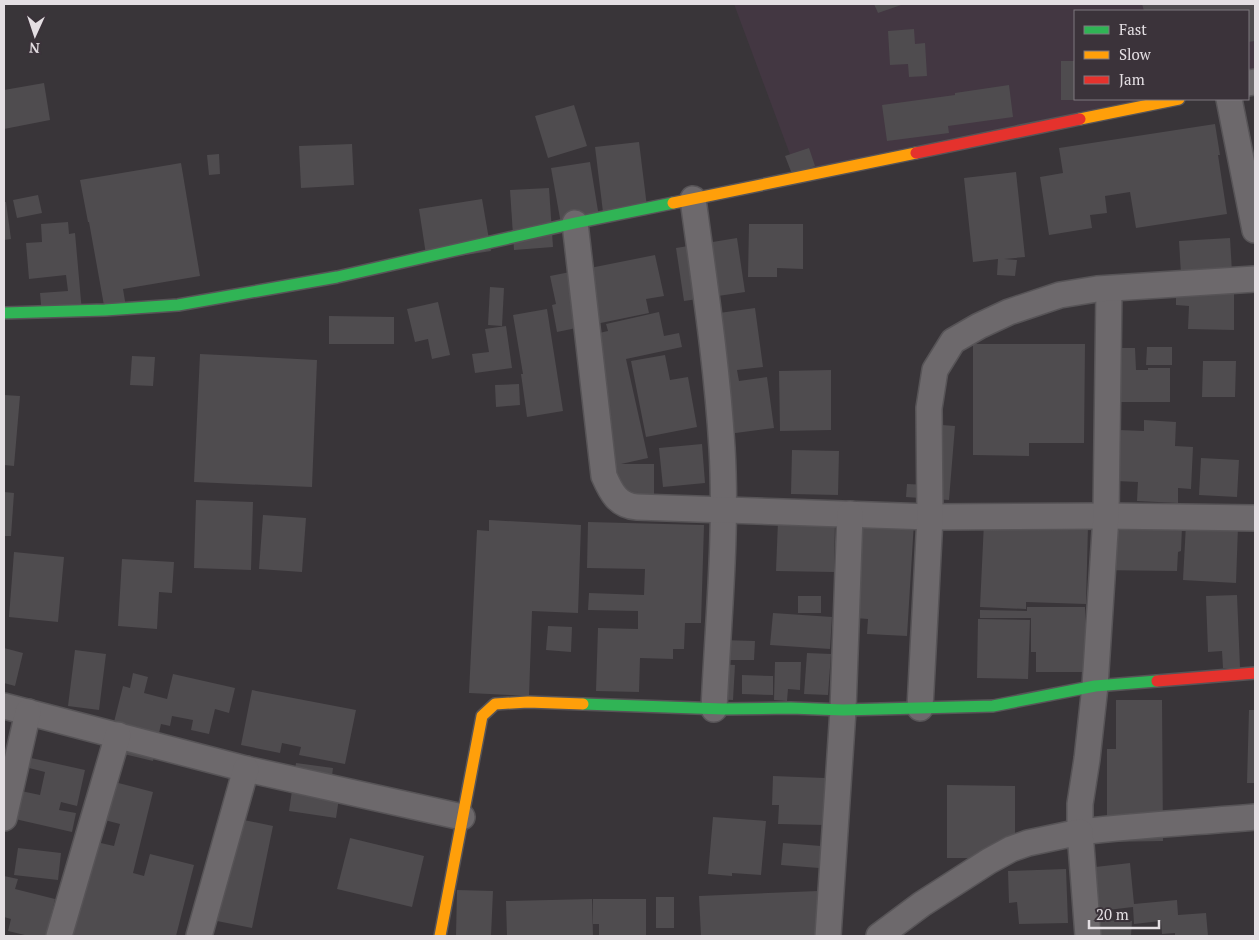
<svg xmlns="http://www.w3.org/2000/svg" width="1259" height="940" font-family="'PT Serif',serif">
	<rect width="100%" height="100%" fill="#393539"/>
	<polygon fill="#433742" points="734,4 1255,4 1255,76 1248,78 1248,11 1075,11 1075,99 1152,99 798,176"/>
	<g fill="#4f4c4f">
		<polygon points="874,4 904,4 878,13"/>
		<polygon points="1142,4 1255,4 1255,41 1248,42 1248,11 1144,11"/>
		<polygon points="914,29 915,44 925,43 927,76 909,77 908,64 890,65 888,31"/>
		<rect x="1061" y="61" width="14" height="39"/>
		<polygon points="44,83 50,120 4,129 4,90"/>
		<polygon points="1009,85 1013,117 948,126 949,133 887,141 882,105 955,95 955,93"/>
		<polygon points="574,105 587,146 548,158 535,116"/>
		<polygon points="1215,124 1220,155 1218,155 1227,214 1136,228 1130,192 1105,196 1107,213 1090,215 1092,228 1049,235 1040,177 1063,173 1059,148"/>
		<polygon points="639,142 648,215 604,220 595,147"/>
		<polygon points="352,144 354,185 301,188 299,146"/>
		<polygon points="809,148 815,166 792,174 785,156"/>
		<polygon points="219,154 220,174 209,175 207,155"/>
		<polygon points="590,162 599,217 563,235 551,168"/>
		<polygon points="181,163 200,276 123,289 126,307 105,311 89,222 88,222 80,180"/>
		<polygon points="1016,172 1025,257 1004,259 1017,260 1015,276 997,275 998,259 973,262 964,178"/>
		<polygon points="549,188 553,247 514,250 510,190"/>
		<polygon points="38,195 42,213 17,218 13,200"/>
		<polygon points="482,199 491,251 427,261 419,209"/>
		<polygon points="4,202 6,202 11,239 4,240"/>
		<polygon points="68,222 69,234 75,233 82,312 42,315 40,293 68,291 66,275 29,279 26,243 42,242 41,224"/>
		<polygon points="749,224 803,224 803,269 777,268 777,277 748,277"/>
		<polygon points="737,238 745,292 684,301 676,248"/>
		<polygon points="1230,238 1232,272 1181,274 1179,241"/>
		<polygon points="655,255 664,296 646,299 649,313 557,332 552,305 556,304 550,276"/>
		<polygon points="490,287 504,288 502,326 488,325"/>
		<polygon points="1176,290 1234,291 1234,330 1188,329 1189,306 1176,305"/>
		<polygon points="438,302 450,355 432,359 428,339 415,342 407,309"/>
		<polygon points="755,308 763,367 737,370 739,381 767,377 774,428 728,434 712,314"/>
		<polygon points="547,309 563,411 527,417 521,374 523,374 513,315"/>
		<polygon points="659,312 664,336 679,333 682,347 626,359 648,458 621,464 654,464 654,497 613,496 577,338 608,331 606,324"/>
		<polygon points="329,316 394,317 394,344 329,344"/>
		<polygon points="506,326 512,368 475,373 472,354 489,352 485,329"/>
		<polygon points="973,344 1085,344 1084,443 1029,443 1029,456 973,455"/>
		<polygon points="1147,347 1172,347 1172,365 1146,365"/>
		<polygon points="1117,348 1135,348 1136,370 1148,370 1148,368 1170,368 1170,402 1118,402"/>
		<polygon points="200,354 317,360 312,487 194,482"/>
		<polygon points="665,355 670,380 688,377 697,427 646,437 631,361"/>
		<polygon points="132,356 155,357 153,386 130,385"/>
		<polygon points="1203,361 1236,361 1235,397 1202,397"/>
		<polygon points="831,370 831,430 780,431 779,371"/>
		<polygon points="519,384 520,405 496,407 495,385"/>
		<polygon points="4,395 20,396 14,466 4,465"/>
		<polygon points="1144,420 1176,422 1175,446 1193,447 1191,489 1178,488 1178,503 1137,501 1138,482 1116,481 1119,430 1144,431"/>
		<polygon points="929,424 955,426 949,500 906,497 907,484 929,485"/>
		<polygon points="702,444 705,483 663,487 659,448"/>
		<polygon points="792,450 839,451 838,495 791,494"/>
		<polygon points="1201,458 1239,460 1237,497 1199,495"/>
		<polygon points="4,492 14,493 11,536 4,536"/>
		<polygon points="196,500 253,502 251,570 194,568"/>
		<polygon points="263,515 306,518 302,572 259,569"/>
		<polygon points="860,519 914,522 907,636 867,634 868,619 855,618"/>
		<polygon points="489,520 581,525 578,613 532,611 529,696 469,693 477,530 489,531"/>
		<polygon points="778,521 835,522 834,572 776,571"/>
		<polygon points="588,522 704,525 701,623 685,623 684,649 673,649 673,659 640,658 639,692 596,691 598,628 638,629 638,611 588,610 589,593 644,595 645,569 587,568"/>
		<polygon points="984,522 1088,526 1086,604 1026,602 1026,609 980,607"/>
		<polygon points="1186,524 1238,526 1236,583 1183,580"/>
		<polygon points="1096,525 1182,527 1181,551 1178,552 1177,571 1095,570"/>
		<polygon points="14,552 64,557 58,622 9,617"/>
		<polygon points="122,559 174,562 172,593 159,592 157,629 118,626"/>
		<polygon points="1237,595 1240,668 1223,668 1222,651 1208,652 1206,596"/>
		<rect x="798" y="596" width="23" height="17"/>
		<polygon points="1027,607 1085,607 1086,672 1036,672 1036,652 1031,652 1031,618 980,618 980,610 1027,611"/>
		<polygon points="773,613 832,617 830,649 770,645"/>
		<polygon points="978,619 1030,620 1028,679 977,678"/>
		<polygon points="548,626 572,627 571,652 546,650"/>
		<polygon points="721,640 755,641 754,660 721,660"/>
		<polygon points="4,648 23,653 15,686 4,683"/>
		<polygon points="75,650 106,654 99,710 68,706"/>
		<polygon points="807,653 831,654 828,695 804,694"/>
		<polygon points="775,662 801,662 800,690 788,689 787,701 774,700"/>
		<polygon points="715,664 735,665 733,700 713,699"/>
		<polygon points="133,673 148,677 144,693 167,699 173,674 235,688 229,713 215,709 209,734 191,730 193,720 172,716 170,726 161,724 153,761 107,750 123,686 130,688"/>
		<polygon points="742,675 773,676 773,695 742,694"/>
		<polygon points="252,690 356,710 345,764 299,755 301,747 282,743 280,753 241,745"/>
		<polygon points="1116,700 1162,700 1163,841 1107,842 1107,749 1116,749"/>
		<polygon points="1249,710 1255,710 1255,783 1247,783"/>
		<polygon points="31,758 85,770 77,806 61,802 59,810 76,813 72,832 15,819 21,791 40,795 45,772 29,768"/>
		<polygon points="296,763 333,768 331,784 341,785 336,818 289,811"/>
		<polygon points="773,776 825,778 825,825 778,824 779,805 772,805"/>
		<polygon points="107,780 153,792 133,873 144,876 150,854 194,865 176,936 68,936 92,841 114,846 120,824 97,818"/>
		<polygon points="947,785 1015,786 1015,858 947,858"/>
		<polygon points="229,817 273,826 252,928 207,919"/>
		<polygon points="713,817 766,821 761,875 732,873 732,876 708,874"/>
		<polygon points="350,838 424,856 412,907 337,889"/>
		<polygon points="783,843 821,846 819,868 781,865"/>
		<polygon points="18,848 61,853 58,880 14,875"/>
		<polygon points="1130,863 1134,904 1177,900 1178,915 1206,913 1208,936 1175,936 1175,933 1162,934 1161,921 1134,924 1133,907 1099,911 1098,901 1078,869"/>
		<polygon points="1066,869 1068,923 1019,924 1017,902 1009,903 1008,871"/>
		<polygon points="4,876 18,879 15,889 55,899 46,936 29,936 8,931 11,919 4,917"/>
		<polygon points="457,890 493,891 491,936 456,936"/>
		<polygon points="818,891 820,936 701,936 699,896"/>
		<rect x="656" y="897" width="18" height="31"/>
		<polygon points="592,899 593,936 507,936 506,901"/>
		<polygon points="593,899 646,899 646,936 599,936 599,924 593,924"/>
		<polygon points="1090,920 1132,921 1131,936 1089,936"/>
	</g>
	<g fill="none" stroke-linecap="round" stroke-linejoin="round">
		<defs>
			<g id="street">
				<polyline points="1248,83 1255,82"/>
				<polyline points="1229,99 1255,230"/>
				<path d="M 693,199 C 704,281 717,364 722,448 C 727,534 718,622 714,709"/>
				<path d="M 575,223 L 604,476 C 611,492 618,506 637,507 L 930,517 L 1106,516 L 1255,518"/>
				<path d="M 1109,289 L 1106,516 L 1095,686 L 1087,759 L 1080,804 L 1080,832 C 1138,825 1197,822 1255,817"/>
				<polyline points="4,706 246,769 462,817"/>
				<polyline points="920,708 930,517 929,408 935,370 953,341 979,326 1009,312 1060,295 1097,289 1255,279"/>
				<polyline points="4,818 28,712"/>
				<polyline points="59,936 118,735"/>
				<polyline points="199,936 246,769"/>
				<polyline points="828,936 843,710 850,514"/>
				<polyline points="879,936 922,904 989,861 1011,849 1028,843 1080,832 1088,936"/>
			</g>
			<g id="fast">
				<polyline points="4,313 105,310 178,305 337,277 575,223 673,203"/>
				<polyline points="583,704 723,709 791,708 843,710 993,706 1095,686 1157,681"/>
			</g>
			<g id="slow">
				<polyline points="1080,119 1179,99"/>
				<polyline points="673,203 916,153"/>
				<polyline points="440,936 482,716 495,704 528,702 583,704"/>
			</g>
			<g id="jam">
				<polyline points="916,153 1080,119"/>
				<polyline points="1157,681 1255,673"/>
			</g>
		</defs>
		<use href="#street" stroke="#575457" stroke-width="28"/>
		<use href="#fast" stroke="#575457" stroke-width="14"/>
		<use href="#slow" stroke="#575457" stroke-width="14"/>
		<use href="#jam" stroke="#575457" stroke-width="14"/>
		<use href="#street" stroke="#6d696c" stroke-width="25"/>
		<use href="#fast" stroke="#30b455" stroke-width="11"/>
		<use href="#slow" stroke="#ff9f0a" stroke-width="11"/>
		<use href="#jam" stroke="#e5322d" stroke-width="11"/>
	</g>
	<rect width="1259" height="940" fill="none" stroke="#e4dfe3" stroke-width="10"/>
	<rect x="1074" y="10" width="175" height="90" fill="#3b333a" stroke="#7f787e"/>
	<rect x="1084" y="26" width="25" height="8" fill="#30b455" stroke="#7f787e"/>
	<text x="1119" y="35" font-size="15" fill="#e4dfe3">Fast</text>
	<rect x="1084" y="51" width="25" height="8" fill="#ff9f0a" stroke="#7f787e"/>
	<text x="1119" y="60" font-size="15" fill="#e4dfe3">Slow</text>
	<rect x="1084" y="76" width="25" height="8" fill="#e5322d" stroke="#7f787e"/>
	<text x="1119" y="85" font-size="15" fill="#e4dfe3">Jam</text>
	<g transform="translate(35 35) rotate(183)" stroke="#3b333a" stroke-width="4" paint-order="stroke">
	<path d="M0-4L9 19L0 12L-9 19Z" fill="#e4dfe3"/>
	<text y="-8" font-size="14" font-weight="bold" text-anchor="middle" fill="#e4dfe3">N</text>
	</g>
	<path d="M1089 920v8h70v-8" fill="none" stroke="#e4dfe3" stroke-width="2.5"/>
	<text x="1096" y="920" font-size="15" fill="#e4dfe3" stroke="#3b333a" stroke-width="4" paint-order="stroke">20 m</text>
</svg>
